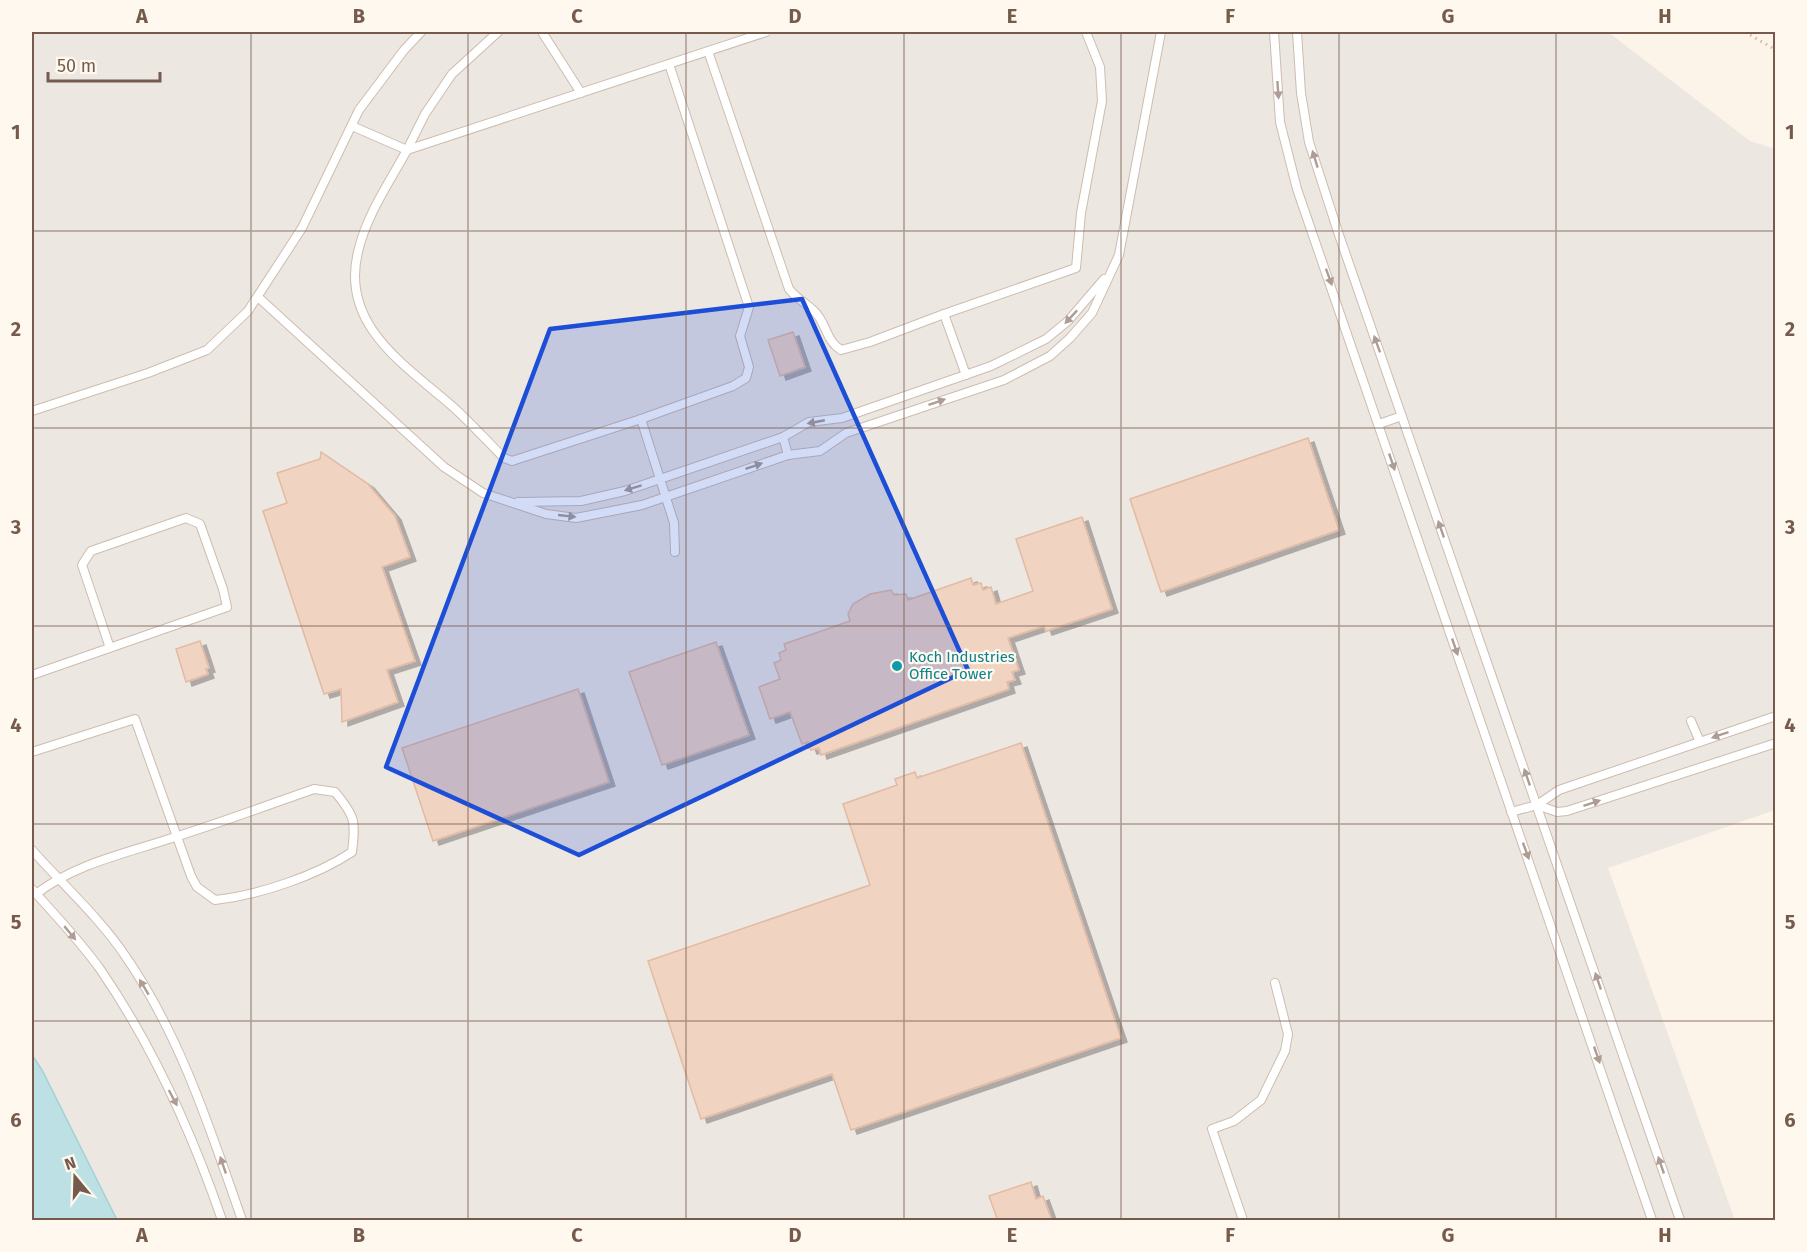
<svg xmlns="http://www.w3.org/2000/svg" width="1807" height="1252" font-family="'Fira Sans',sans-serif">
	<defs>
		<filter id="shadow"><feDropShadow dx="6" dy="4" stdDeviation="0" flood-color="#0004"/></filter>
	</defs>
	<rect width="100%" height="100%" fill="#fcf4e9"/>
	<polygon fill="#ede7e2" points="32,32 1608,32 1750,141 1775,149 1775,810 1608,868 1735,1220 32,1220"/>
	<polygon fill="#bde0e5" stroke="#a4d0d7" stroke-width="1.5" points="32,1055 42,1070 117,1220 32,1220"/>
	<g fill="#f0d3c1" stroke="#e3baa2" stroke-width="1.5" filter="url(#shadow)">
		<polygon points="793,332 805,367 780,376 768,340"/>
		<polygon points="1308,438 1339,530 1161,592 1130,499"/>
		<polygon points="321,452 368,484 395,516 410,557 382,567 415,661 387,670 398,702 342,722 341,689 324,694 263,511 287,503 277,473 320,459"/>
		<polygon points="1082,517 1112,609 1046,631 1044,626 1008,638 1019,670 1012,672 1015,680 1007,682 1009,689 821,755 819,748 811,750 808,742 802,744 790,712 770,719 759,687 780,679 774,663 781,660 779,653 786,650 784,644 850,621 848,614 853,604 870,594 891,590 894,595 906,594 908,600 971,578 973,585 981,583 983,590 991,587 996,604 1033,591 1016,539"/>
		<polygon points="200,641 209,668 206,669 208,674 186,682 176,649"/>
		<polygon points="716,642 749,735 662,765 629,672"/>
		<polygon points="578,689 609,782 433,841 402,748"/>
		<polygon points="1021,743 1121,1038 851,1130 832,1074 701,1119 648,961 870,885 843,804 897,785 895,779 915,772 917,778"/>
		<polygon points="1031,1182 1036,1199 1043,1196 1052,1221 998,1221 989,1196"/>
	</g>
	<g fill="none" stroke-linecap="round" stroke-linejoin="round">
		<defs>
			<g id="service">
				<polyline points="542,32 581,93"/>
				<polyline points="1274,32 1280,122 1297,189 1652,1220"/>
				<polyline points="1297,32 1301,93 1309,142 1338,232 1680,1220"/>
				<path d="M 708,51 L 789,289 C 798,300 806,303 814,311 C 827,323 825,340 841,350 L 870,342 L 944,314"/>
				<path d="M 352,126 L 407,150 C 389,183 366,216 358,252 C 340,325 405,365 452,406 C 470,422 486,440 504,458 L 512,461 L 641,419 L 674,523 L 675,552"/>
				<polyline points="407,150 766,32"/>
				<polyline points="407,150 425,114 452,74 498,32"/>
				<polyline points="258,297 444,467 483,493 546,514 576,518 642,505 788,455 820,451 846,433 1004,380 1050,356 1070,338 1092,313 1119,255 1161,32"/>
				<polyline points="966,375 944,314 1076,268 1081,213 1102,101 1100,67 1086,32"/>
				<polyline points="32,411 148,373 207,350 248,311 302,228 359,110 404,50 421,32"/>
				<polyline points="641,419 733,386 746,378 749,367 740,336 749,307 669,64"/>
				<polyline points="1379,424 1402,416"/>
				<polyline points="783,437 788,455"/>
				<polyline points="518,502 581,501 625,491 783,437 809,422 842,418 991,366 1046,339 1068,321 1104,279"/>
				<polyline points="32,675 227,607 223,589 200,524 186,518 91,551 82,565 110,648"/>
				<polyline points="1691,721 1700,742"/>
				<path d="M 32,752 L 135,719 L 191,876 L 197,887 L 215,900 C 259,895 316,876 352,852 C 356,821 355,816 335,792 L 314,789 C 268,805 222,822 175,837 C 128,853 76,863 36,894"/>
				<polyline points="1537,805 1557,812 1567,811 1776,743"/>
				<polyline points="1511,812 1537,805 1559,790 1776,716"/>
				<path d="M 32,850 C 63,885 100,918 126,957 C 181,1037 210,1129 242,1220"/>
				<path d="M 32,889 C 55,915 80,941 100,969 C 153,1046 192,1133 222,1220"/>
				<polyline points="1243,1220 1212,1129 1234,1121 1261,1100 1285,1051 1288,1034 1275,983"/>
			</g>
		</defs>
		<use href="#service" stroke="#cebcaf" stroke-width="10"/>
		<polyline stroke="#d6b6a4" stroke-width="3" stroke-dasharray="1.5 4.5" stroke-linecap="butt" points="1745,32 1776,50"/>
		<use href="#service" stroke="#fff" stroke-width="8"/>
	</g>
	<defs><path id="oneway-solid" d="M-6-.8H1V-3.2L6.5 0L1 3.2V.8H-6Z" transform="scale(1.5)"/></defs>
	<g fill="#ad9d94">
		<use href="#oneway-solid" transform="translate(1278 90) rotate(86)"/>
		<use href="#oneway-solid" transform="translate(1315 159) rotate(-107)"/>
		<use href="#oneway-solid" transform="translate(1329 277) rotate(70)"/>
		<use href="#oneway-solid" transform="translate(1071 317) rotate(133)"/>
		<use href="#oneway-solid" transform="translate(1377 344) rotate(-110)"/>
		<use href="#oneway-solid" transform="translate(937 402) rotate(-19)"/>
		<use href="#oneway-solid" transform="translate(816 422) rotate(169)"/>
		<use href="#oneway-solid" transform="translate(1392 462) rotate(71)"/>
		<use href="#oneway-solid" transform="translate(754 466) rotate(-19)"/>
		<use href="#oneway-solid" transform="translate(633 488) rotate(163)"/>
		<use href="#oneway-solid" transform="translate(567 516) rotate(6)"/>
		<use href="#oneway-solid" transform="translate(1441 529) rotate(-109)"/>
		<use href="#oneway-solid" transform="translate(1455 647) rotate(71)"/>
		<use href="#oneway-solid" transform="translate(1720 735) rotate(161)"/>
		<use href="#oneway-solid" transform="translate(1527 777) rotate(-109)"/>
		<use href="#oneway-solid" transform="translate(1592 803) rotate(-18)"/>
		<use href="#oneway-solid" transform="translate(1526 851) rotate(70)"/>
		<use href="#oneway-solid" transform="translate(70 933) rotate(50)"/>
		<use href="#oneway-solid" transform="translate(1598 981) rotate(-109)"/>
		<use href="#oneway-solid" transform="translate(144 987) rotate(-121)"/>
		<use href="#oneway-solid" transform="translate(1597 1055) rotate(71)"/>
		<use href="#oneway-solid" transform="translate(173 1098) rotate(62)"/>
		<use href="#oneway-solid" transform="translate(223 1165) rotate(-109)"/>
		<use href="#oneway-solid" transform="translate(1661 1165) rotate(-109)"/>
	</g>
	<path fill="#1d4ed8" fill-opacity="0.2" stroke="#1d4ed8" stroke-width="4.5" stroke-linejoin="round" d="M 802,299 L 968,670 L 579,855 L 386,767 L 550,329 Z"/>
	<path fill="none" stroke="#765b4d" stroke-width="1.5" stroke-opacity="0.55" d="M 251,32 L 251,1220M 468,32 L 468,1220M 686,32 L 686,1220M 904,32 L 904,1220M 1121,32 L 1121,1220M 1339,32 L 1339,1220M 1556,32 L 1556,1220M 32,231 L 1776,231M 32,428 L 1776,428M 32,626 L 1776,626M 32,824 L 1776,824M 32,1021 L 1776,1021"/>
	<circle fill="#0f9aa8" stroke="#fef8ef" stroke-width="2" cx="897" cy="666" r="6"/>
	<g text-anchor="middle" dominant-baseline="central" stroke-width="4.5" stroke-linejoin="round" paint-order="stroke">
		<g font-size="15" fill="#0d838f" stroke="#fef8ef" text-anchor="start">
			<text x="909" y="657">Koch Industries<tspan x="909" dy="17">Office Tower</tspan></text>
		</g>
	</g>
	<rect width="1807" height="1252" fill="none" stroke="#fef8ef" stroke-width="66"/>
	<g transform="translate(75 1177) rotate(341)" stroke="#fef8ef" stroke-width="4.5" paint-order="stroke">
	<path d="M0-4.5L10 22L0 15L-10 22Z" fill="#765b4d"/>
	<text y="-9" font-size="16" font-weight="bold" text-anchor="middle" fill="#765b4d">N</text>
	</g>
	<path d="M48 72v9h112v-9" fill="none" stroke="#765b4d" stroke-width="3"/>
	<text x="57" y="72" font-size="18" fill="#765b4d" stroke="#fef8ef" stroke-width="4.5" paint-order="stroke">50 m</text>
	<rect x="33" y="33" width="1741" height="1186" fill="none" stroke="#765b4d" stroke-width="2"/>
	<g font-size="20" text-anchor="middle" font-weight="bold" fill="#765b4d">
		<text x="142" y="23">A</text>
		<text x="359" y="23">B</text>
		<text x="577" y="23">C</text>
		<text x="795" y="23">D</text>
		<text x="1012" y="23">E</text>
		<text x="1230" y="23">F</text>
		<text x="1448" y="23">G</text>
		<text x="1665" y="23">H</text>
		<text x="16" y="139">1</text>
		<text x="1790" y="139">1</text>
		<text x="16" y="336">2</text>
		<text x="1790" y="336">2</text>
		<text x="16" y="534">3</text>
		<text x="1790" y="534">3</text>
		<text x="16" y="732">4</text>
		<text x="1790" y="732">4</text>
		<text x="16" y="929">5</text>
		<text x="1790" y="929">5</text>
		<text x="16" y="1127">6</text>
		<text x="1790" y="1127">6</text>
		<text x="142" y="1242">A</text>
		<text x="359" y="1242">B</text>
		<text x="577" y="1242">C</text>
		<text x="795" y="1242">D</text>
		<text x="1012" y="1242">E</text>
		<text x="1230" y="1242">F</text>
		<text x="1448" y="1242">G</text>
		<text x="1665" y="1242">H</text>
	</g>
</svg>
